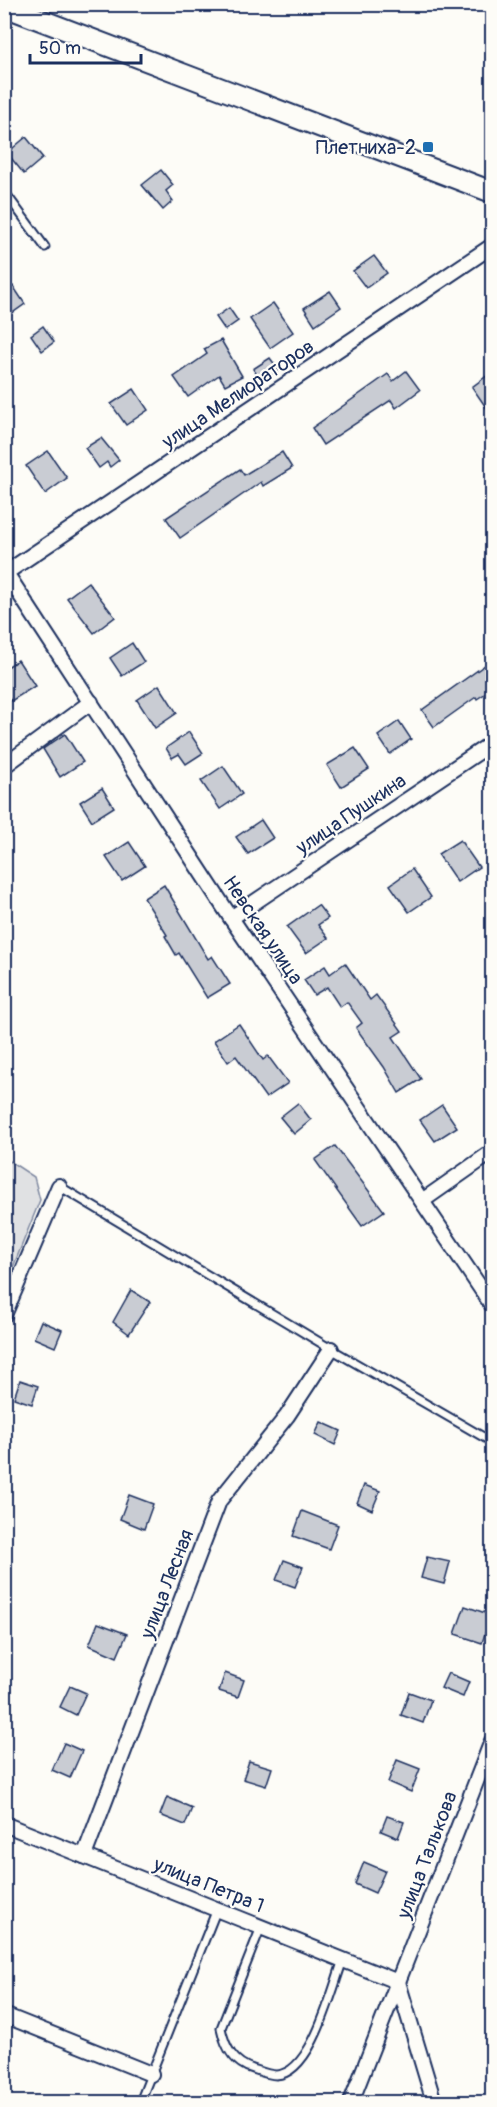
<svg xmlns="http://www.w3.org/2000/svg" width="497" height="2107" font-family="Pangolin,sans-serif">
	<rect width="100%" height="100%" fill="#fdfcf7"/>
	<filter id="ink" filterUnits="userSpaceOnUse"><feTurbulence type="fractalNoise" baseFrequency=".0167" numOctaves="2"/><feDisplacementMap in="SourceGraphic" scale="12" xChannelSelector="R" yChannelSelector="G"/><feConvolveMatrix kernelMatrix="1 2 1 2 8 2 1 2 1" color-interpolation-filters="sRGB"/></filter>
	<g filter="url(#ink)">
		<polygon fill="#e0e1e3" stroke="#7e88a0" stroke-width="1.5" points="5,1158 34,1177 40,1200 5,1287"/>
		<g fill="#c9ccd3" stroke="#1b2f5e" stroke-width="1.5">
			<polygon points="26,137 43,158 24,174 7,153"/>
			<polygon points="161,170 173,185 166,191 173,201 163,210 142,185"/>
			<polygon points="374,256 387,273 366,288 353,271"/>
			<polygon points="13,286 25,304 4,319 4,292"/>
			<polygon points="330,291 341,307 315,325 304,308"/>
			<polygon points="273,303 293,332 270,348 250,319"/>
			<polygon points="229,308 238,321 225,330 216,317"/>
			<polygon points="43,326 54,342 42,351 31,335"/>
			<polygon points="221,340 242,376 225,385 219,375 188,397 174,377 207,354 204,349"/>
			<polygon points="270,358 279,370 262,381 253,369"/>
			<polygon points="406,371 420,390 396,408 391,400 323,445 312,428 388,374 393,381"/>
			<polygon points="492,372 492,416 472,387"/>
			<polygon points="134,389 148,410 126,425 111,404"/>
			<polygon points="101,438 119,460 110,467 107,462 99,468 85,448"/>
			<polygon points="48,451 67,478 45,494 26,466"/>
			<polygon points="282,452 292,468 263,486 261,482 180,538 166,518 240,469 244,475"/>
			<polygon points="88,582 115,617 94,633 67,598"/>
			<polygon points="132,643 144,662 122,676 110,658"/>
			<polygon points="18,660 35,686 11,701 4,692 4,669"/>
			<polygon points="492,660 492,689 477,699 476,697 434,727 422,710"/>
			<polygon points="159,685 177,713 155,728 137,700"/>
			<polygon points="399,721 411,739 390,754 378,736"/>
			<polygon points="189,732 203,753 186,764 179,754 172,758 166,748"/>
			<polygon points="65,734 83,762 60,777 43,749"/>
			<polygon points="355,748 369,769 341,787 327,765"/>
			<polygon points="223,766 242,794 220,809 201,781"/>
			<polygon points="102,788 114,807 92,821 80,802"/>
			<polygon points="261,820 273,838 248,854 236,837"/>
			<polygon points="460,840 479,867 457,882 438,854"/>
			<polygon points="129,842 145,866 122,881 106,857"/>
			<polygon points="412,869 431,897 409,912 390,885"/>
			<polygon points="164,885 208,959 212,956 230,984 207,998 179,953 176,955 165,936 167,935 144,898"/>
			<polygon points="318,905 328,918 318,925 328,938 306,953 287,927"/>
			<polygon points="345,963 370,1000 376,995 402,1031 393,1037 421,1079 399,1093 384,1067 356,1028 362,1023 347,1002 340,1007 327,987 314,995 304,980 325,966 330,974"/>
			<polygon points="239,1024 263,1060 268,1056 288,1083 266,1098 236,1056 228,1062 214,1041"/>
			<polygon points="298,1103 311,1120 294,1134 280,1117"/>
			<polygon points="442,1105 457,1127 435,1141 420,1120"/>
			<polygon points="335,1146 384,1211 362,1226 315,1160"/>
			<polygon points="131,1290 150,1302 129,1334 113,1322"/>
			<polygon points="41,1321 62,1330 55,1347 34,1338"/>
			<polygon points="20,1380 38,1386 32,1404 14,1398"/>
			<polygon points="321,1422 341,1431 335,1445 315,1435"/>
			<polygon points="364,1485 380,1491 372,1510 357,1503"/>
			<polygon points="129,1495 153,1504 144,1529 120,1519"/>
			<polygon points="302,1511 338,1525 329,1549 293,1536"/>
			<polygon points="427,1557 450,1562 444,1584 421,1578"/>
			<polygon points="284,1560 303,1567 295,1587 276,1580"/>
			<polygon points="465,1606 491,1615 482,1643 455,1634"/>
			<polygon points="98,1623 127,1634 117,1657 89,1645"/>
			<polygon points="225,1673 244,1680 238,1697 219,1691"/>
			<polygon points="448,1673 469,1682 463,1697 441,1688"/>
			<polygon points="70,1686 86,1693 76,1715 60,1707"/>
			<polygon points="409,1692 431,1700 423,1723 401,1715"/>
			<polygon points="64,1743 82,1751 70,1778 52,1770"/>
			<polygon points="397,1760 420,1769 411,1792 388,1782"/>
			<polygon points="249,1761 272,1768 266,1786 243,1779"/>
			<polygon points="167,1797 192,1808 185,1825 160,1815"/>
			<polygon points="387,1816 404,1822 398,1838 381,1831"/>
			<polygon points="364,1862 385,1871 375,1893 355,1884"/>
		</g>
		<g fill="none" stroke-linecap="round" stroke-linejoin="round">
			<defs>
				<g id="service">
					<polyline points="4,191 45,247"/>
					<polyline points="59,1186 331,1349 492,1442"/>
					<path d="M 261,1927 L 221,2028 C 225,2047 233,2063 253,2069 C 259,2071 269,2075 276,2075 C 312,2074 332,1989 343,1960"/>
					<polyline points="140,2102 217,1909"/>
				</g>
				<g id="minor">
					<polyline points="6,573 231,918 492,1305"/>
					<polyline points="4,574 492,246"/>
					<polyline points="4,766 91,702"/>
					<polyline points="231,918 492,743"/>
					<polyline points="422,1201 492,1152"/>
					<polyline points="4,1315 59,1186"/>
					<polyline points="4,1824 398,1982 434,2102"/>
					<polyline points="84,1856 219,1501 287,1416 331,1349"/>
					<polyline points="4,2015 151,2074"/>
					<polyline points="351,2102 492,1741"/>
				</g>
				<polyline id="secondary" points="4,6 492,192"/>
			</defs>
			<use href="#service" stroke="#1b2f5e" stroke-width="11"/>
			<use href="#minor" stroke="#1b2f5e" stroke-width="18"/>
			<use href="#secondary" stroke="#1b2f5e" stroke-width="24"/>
			<use href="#service" stroke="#fdfcf7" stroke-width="7"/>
			<use href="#minor" stroke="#fdfcf7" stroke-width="14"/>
			<use href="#secondary" stroke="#fdfcf7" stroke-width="20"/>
		</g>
	</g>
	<rect fill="#1f6fb2" stroke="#fdfcf7" stroke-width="2" x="422" y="141" width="12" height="12" rx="3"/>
	<g text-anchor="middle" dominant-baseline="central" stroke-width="4.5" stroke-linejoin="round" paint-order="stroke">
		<g font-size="20" fill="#1b2f5e" stroke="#fdfcf7" text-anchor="end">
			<text x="416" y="147">Плетниха-2</text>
		</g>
		<g font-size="20" fill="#1b2f5e" stroke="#fdfcf7">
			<text transform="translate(238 394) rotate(-34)">улица Мелиораторов</text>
			<text transform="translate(351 814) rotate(-34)">улица Пушкина</text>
			<text transform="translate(263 930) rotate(56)">Невская улица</text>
			<text transform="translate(167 1584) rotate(-69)">улица Лесная</text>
			<text transform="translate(427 1855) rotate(-69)">улица Талькова</text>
			<text transform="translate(209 1885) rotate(22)">улица Петра 1</text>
		</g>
	</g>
	<rect width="497" height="2107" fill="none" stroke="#fdfcf7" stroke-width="24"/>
	<rect x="12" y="12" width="473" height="2083" fill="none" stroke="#1b2f5e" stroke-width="2" filter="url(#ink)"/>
	<path d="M30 54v9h111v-9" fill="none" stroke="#1b2f5e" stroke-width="3"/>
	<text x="39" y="54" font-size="18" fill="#1b2f5e" stroke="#fdfcf7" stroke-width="4.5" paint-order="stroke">50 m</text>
</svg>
